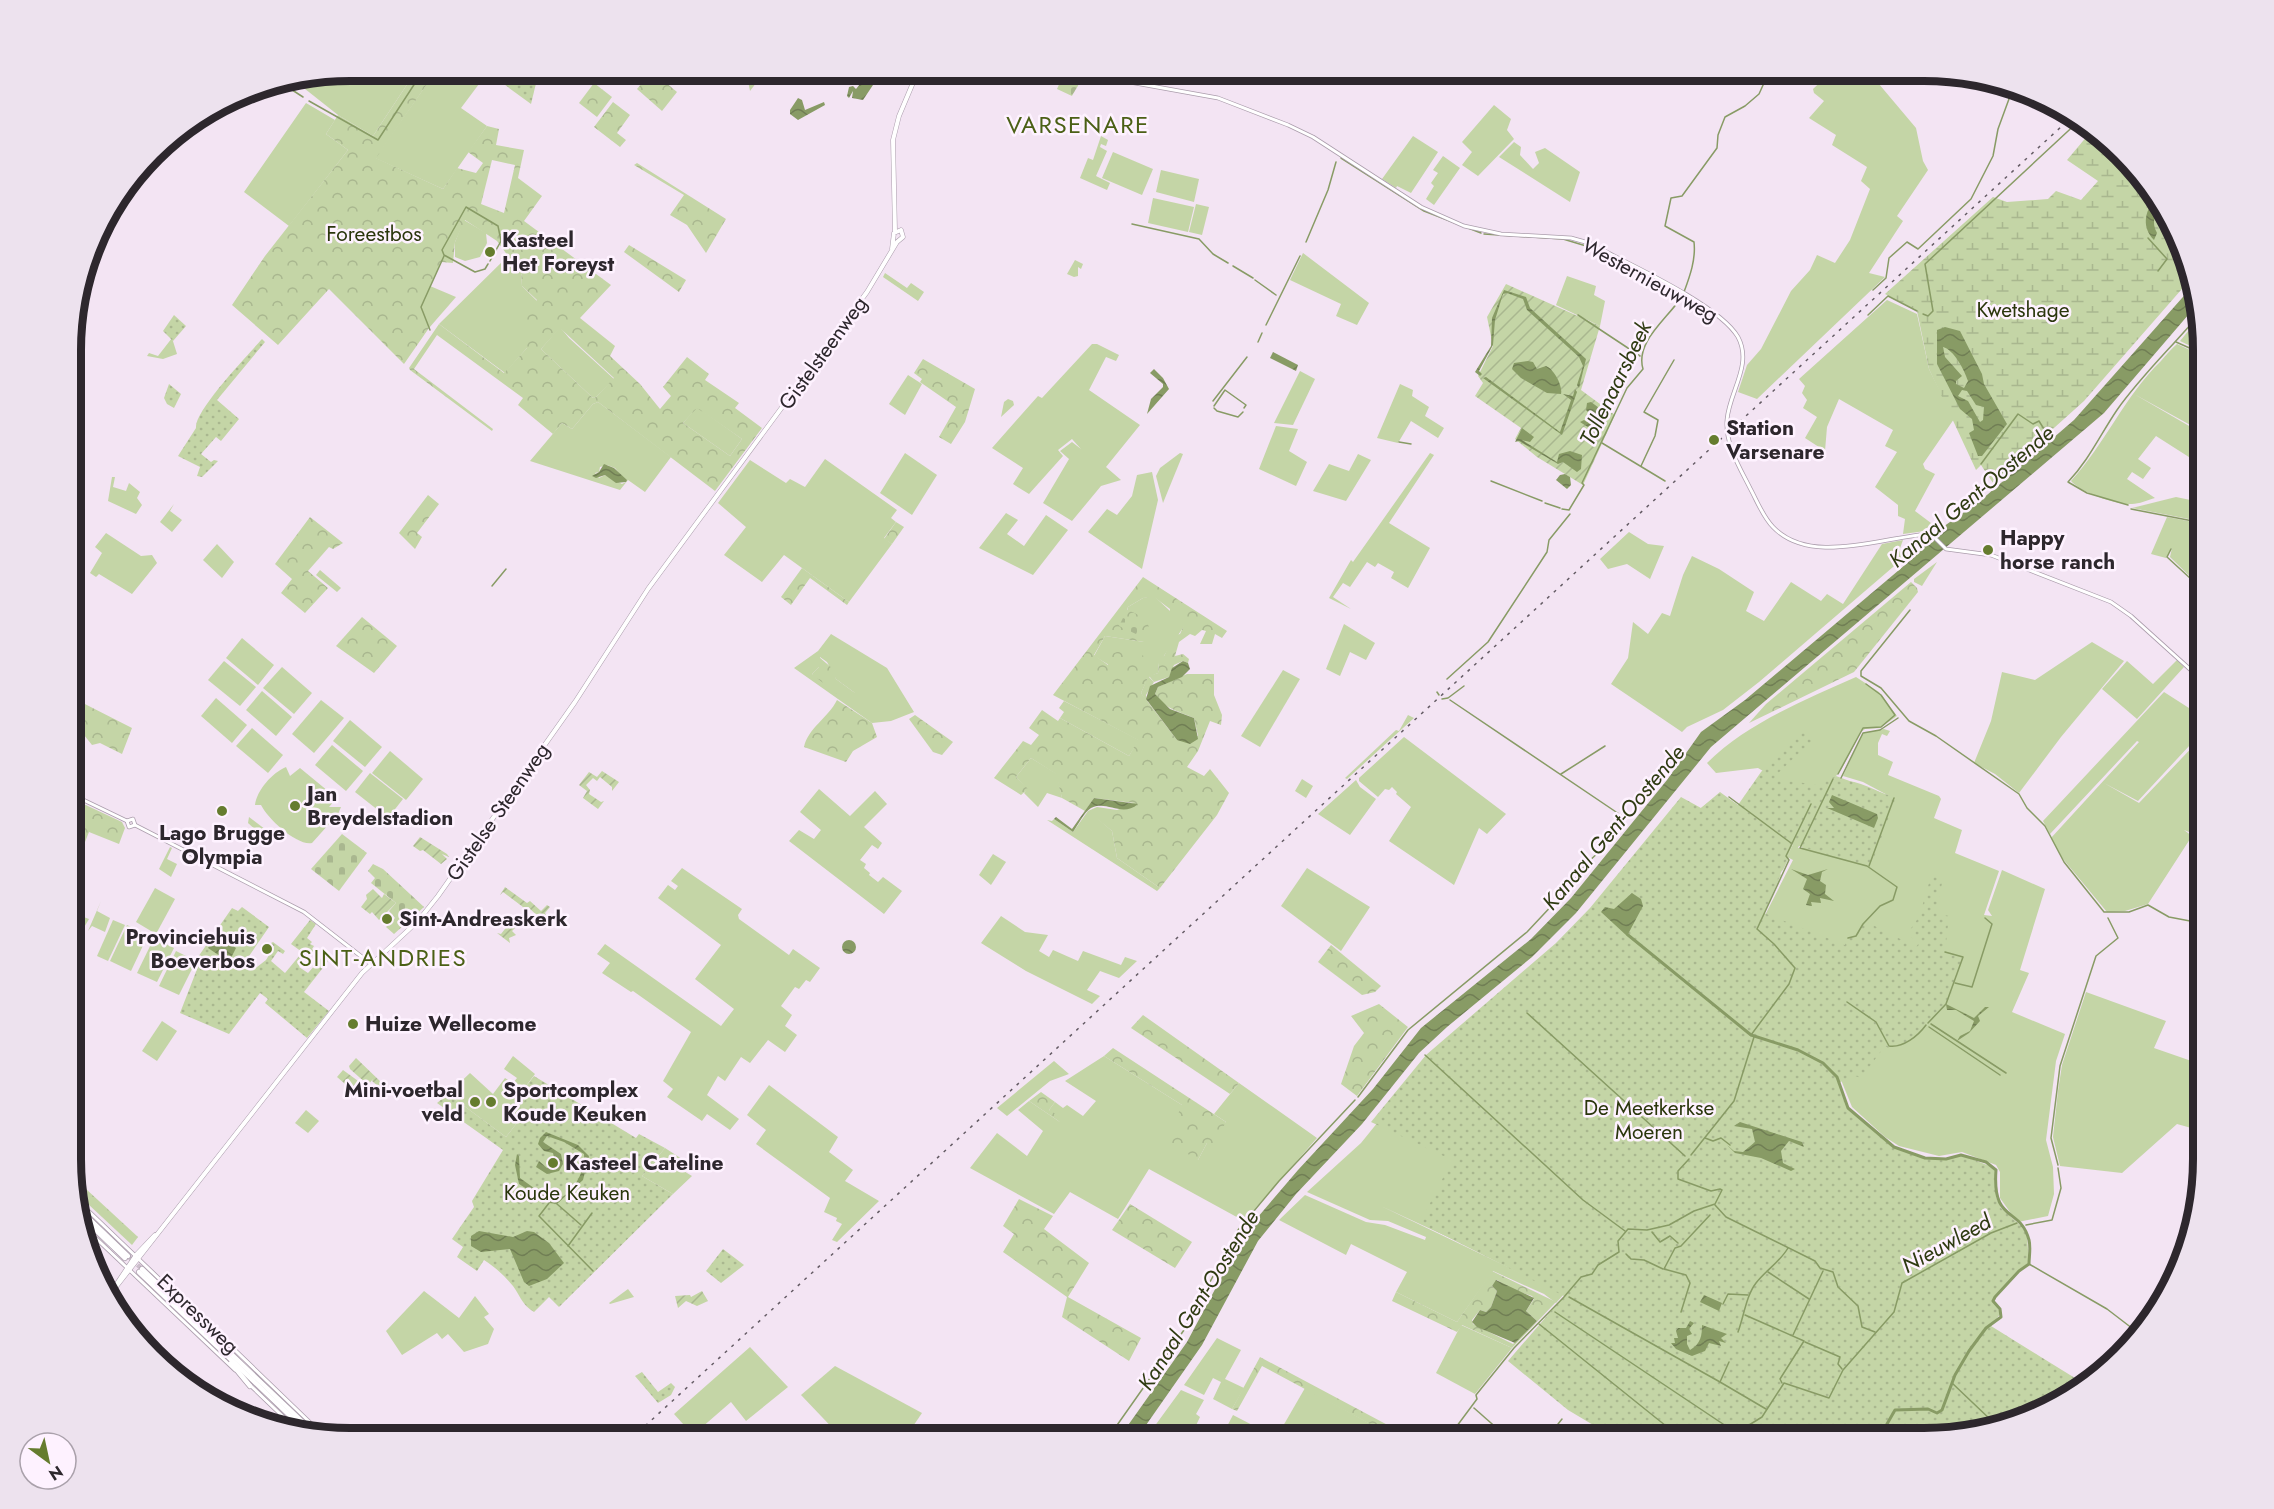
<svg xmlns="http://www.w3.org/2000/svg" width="2274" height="1509" font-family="Jost,sans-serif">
	<defs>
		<pattern id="forest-crowns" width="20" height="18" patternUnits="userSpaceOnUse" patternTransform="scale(1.5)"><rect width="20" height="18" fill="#c4d5a6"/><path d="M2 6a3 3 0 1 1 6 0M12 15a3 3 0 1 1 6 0" fill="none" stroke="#a9b78f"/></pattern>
		<pattern id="wetland-marsh" width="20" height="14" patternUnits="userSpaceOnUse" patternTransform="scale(1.5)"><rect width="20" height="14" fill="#c4d5a6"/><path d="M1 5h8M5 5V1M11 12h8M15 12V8" fill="none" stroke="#a9b78f"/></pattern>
		<pattern id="cemetery-stones" width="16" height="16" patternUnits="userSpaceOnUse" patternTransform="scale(1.5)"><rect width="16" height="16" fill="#c4d5a6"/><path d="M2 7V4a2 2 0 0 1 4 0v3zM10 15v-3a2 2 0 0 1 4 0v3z" fill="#a9b78f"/></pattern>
		<pattern id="park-dots" width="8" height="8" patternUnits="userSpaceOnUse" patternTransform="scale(1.5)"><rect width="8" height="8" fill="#c4d5a6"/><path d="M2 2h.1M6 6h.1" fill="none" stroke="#a9b78f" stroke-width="1.8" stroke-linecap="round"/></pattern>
		<pattern id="garden-furrows" width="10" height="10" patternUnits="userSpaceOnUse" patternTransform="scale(1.5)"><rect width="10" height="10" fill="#c4d5a6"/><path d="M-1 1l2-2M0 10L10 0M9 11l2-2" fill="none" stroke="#a9b78f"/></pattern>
		<pattern id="water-waves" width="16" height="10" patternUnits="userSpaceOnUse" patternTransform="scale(1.5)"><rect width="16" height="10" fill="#889b65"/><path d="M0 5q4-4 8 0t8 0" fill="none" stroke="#707e54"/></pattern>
	</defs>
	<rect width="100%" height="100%" fill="#f3e4f3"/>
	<g fill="#c4d5a6" fill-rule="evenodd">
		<polygon points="350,71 409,71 412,77 373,136 338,115 295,81"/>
		<polygon points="436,71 488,72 461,108 487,126 443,189 375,158"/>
		<polygon points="1832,71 1836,71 1846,83 1868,71 1916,128 1923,161 1928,170 1897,216 1903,221 1869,273 1885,277 1757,399 1738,392 1747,365 1761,349 1791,291 1810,270 1817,255 1835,263 1850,240 1870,189 1861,181 1867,167 1832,145 1836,135 1809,118 1824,101 1814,93 1813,89"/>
		<polygon points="306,103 335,120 326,134 348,150 289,226 244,192"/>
		<polygon points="1494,105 1511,119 1507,130 1514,139 1478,176 1462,165 1472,152 1462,142"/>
		<polygon points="1101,136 1108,140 1106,146 1101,144 1100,147 1107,151 1096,176 1110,183 1107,190 1080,178 1088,158 1093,160"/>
		<polygon points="1413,136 1438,152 1411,193 1397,186 1396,188 1382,179"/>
		<polygon points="1514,142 1521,147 1520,155 1533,169 1539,163 1535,152 1545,148 1580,172 1570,202 1499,157"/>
		<polygon points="1113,152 1153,169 1142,195 1102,178"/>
		<polygon points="1443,156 1460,168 1434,205 1426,199 1434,186 1431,183 1438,173 1433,170"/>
		<polygon points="1161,170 1199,179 1194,202 1156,192"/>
		<polygon points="1153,198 1194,207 1188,232 1148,223"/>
		<polygon points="1196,204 1209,207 1202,235 1189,232"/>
		<polygon points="464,220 486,233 487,243 480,257 465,261 455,257 455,242"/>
		<polygon points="1303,253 1369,303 1357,325 1336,316 1341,304 1290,280"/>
		<polygon points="508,256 521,268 522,286 537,301 527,348 505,373 439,324"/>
		<polygon points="1075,260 1083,264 1081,269 1078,267 1078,276 1074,277 1067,274"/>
		<polygon points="885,273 907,288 911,283 924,292 918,301 883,277"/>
		<polygon points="1567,276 1596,286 1594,295 1605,301 1600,326 1556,305"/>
		<polygon points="430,286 456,297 429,328 421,307"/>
		<polygon points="1887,300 1917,314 1929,369 1954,419 1923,464 1925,469 1935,474 1915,511 1931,523 1925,531 1903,534 1905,519 1898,516 1898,505 1875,487 1897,452 1885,446 1893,430 1839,399 1827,427 1825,451 1805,438 1817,417 1803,408 1807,400 1802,393 1805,386 1799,379"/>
		<polygon points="2194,324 2201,328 2203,352 2180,341"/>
		<polygon points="560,327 569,338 614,379 596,397 593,398 541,349"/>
		<polygon points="172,338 177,354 163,359 147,356 149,353 158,356"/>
		<polygon points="1092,344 1097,344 1119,355 1116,361 1106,357 1089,390 1140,425 1106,467 1121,480 1101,486 1072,521 1043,503 1069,459 1060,451 1072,442 1081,449 1072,439 1058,450 1063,456 1029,494 1013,484 1023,468 992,448 1038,396 1042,398"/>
		<path d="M 2177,344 L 2203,356 L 2203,432 L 2134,394 L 2203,434 L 2203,466 L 2156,436 L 2138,459 L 2151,468 L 2143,479 L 2132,472 L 2127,479 L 2155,498 C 2148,500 2139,504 2132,504 C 2116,505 2082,493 2071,481 C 2105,444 2124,397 2161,361 C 2166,355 2171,349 2177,344 Z"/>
		<polygon points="1300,371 1315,379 1293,425 1274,423"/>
		<polygon points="908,375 922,384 905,415 889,404"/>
		<polygon points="1400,384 1413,390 1412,396 1429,407 1425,416 1444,428 1438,438 1411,421 1398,443 1377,438"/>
		<polygon points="1008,399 1013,401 1014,405 1001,417 1004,402"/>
		<path d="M 598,402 L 671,457 L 645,492 L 628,480 L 620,490 L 530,461 L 562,423 L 572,429 L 593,404 ZM 607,465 L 615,468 L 626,482 L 622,484 L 605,475 L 599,478 L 595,473 L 599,472 L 600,467 Z"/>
		<polygon points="697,407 742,439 730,456 683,423"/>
		<polygon points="1276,426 1298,429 1289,451 1307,462 1296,486 1259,469"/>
		<polygon points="905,453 937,475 912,515 880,493"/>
		<polygon points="1180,453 1183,454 1163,503 1156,476 1160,468"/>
		<polygon points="1430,453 1434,455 1389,523 1430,548 1408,588 1391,578 1394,572 1378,563 1375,567 1367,562 1350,587 1343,583 1333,597 1351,609 1329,598 1351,560 1353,562"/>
		<polygon points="1358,454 1371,460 1346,501 1313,491 1329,464 1349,471"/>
		<polygon points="825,459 897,510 891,518 896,522 884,538 892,544 849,602 784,555 762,582 724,555 746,527 718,503 750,460 786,483 790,479 805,487"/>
		<polygon points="1152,472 1158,500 1142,569 1088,532 1107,509 1117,515 1132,496 1137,475"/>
		<polygon points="112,477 115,477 113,487 126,491 129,483 140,492 137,498 142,505 136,514 108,501"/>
		<polygon points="2176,497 2200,502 2203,514 2199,521 2132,508"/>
		<polygon points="174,504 170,511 182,520 172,532 160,522"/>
		<polygon points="1006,513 1018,520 1007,534 1024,546 1046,515 1068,530 1033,575 979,548"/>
		<polygon points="2167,517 2203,524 2203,589 2170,557 2172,548 2166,558 2151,554"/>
		<polygon points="1629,532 1648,544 1664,546 1650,579 1627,564 1608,569 1600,559"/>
		<polygon points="106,533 141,556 152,555 157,563 132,594 99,574 96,577 90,573 102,553 95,547"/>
		<polygon points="1903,540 1899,551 1907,555 1759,682 1723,710 1687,727 1682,732 1611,684 1628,658 1633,622 1648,634 1662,613 1670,616 1683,575 1692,556 1719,569 1754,592 1746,611 1764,621 1791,582 1821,601 1827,594 1843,604 1882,544"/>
		<polygon points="217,544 234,562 222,578 203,560"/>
		<polygon points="1937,562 1922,586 1914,582 1914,579"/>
		<polygon points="320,570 341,588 337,592 316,575"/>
		<polygon points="1154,596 1185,625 1159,663 1158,673 1149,677 1154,682 1146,695 1148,704 1141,693 1147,679 1108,654 1109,665 1094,656 1105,636 1144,642 1127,611 1128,607 1143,598"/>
		<polygon points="1344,624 1375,643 1366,660 1350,652 1340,676 1326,669"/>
		<path d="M 831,634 L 887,668 L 914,712 L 891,721 L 872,723 L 794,668 L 818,651 ZM 820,657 L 827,662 L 836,679 L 855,693 L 812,674 L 819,667 Z"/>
		<polygon points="242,638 274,665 258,685 226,658"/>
		<polygon points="2092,642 2124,661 2061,737 2019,793 1995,774 1974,763 1991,721 2002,672 2035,680"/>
		<polygon points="2177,660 2184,667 2137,719 2102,689 2127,661 2153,684"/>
		<polygon points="224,661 256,687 240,706 208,680"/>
		<polygon points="282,667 312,693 294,714 263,688"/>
		<polygon points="1283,670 1300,679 1260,747 1241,736"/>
		<path d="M 1856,677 L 1879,692 L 1897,716 L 1880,728 L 1865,729 L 1861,732 L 1841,770 L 1827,787 L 1798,848 L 1802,848 L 1832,781 C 1854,777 1874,790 1893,798 L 1863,782 L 1843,776 L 1863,733 L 1884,729 L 1890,731 L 1887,736 L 1882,734 L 1878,743 L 1878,755 L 1893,762 L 1888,775 L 1939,796 L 1941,799 L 1934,818 L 1962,830 L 1955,853 L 1999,871 L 1984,915 L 1992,916 L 1988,910 L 2002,870 L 2045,889 L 2020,970 L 2029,973 L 2012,1012 L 2065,1034 L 2056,1061 L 2046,1140 L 2053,1167 L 2054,1194 L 2048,1216 L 2018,1222 L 2015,1219 L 2000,1198 L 2000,1172 L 1996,1165 L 1962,1152 L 1939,1156 L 1899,1146 L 1885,1137 L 1852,1107 L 1839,1075 L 1758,929 L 1793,860 L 1787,857 L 1812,804 L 1785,856 L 1788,860 L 1783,870 L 1779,873 L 1781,875 L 1756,930 L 1701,808 L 1720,792 L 1739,806 L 1763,771 L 1758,768 L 1716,773 L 1707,763 C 1747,723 1805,700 1856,677 Z"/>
		<polygon points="262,691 292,717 276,736 246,710"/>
		<polygon points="2164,692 2203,717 2203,731 2138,801 2104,783 2139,803 2202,737 2203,813 2189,832 2184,830 2192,836 2148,904 2125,911 2107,912 2063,859 2051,838 2139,742 2137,741 2050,834 2043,821"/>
		<polygon points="216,698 247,725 232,743 201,716"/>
		<polygon points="321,700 344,718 314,753 292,734"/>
		<polygon points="1064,701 1139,740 1129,756 1060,718 1064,712 1059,708"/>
		<polygon points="1408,715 1414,718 1347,779 1345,778 1396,730 1399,731"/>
		<polygon points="350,720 382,747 365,767 333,741"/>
		<polygon points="252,728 283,755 268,773 236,746"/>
		<polygon points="1404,737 1506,814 1487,834 1479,828 1454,885 1389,841 1411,807 1396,794 1397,792 1392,787 1389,790 1385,789 1378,797 1359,781 1359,778"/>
		<polygon points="332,745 363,771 346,791 315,765"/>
		<polygon points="390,751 423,779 406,800 372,773"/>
		<polygon points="1031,758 1057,774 1062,798 1047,793 1038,807 1024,793 1027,789 1016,777"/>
		<path d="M 286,767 L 290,776 L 300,768 L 334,796 L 335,800 L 329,807 L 341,807 L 338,814 L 312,843 C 297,846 268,819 261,805 L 255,805 C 257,790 272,773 286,767 Z"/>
		<polygon points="370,773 403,799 388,818 355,792"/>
		<polygon points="1302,779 1313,786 1306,798 1295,791"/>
		<polygon points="1356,780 1360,787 1376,799 1350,835 1318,814"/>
		<polygon points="819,789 850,816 875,791 887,804 864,827 882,843 878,849 872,845 860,860 866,864 864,868 870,873 869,875 878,882 883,877 902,891 884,914 789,841 799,830 814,839 821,830 800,812"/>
		<polygon points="1097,807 1097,818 1112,831 1117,858 1160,888 1157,891 1047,820 1052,821 1054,819 1073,832 1088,811"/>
		<polygon points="2203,816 2203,841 2190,833"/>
		<polygon points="249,817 274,836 274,840 268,841 248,823"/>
		<polygon points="170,847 172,848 167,859 177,864 171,877 159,869"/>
		<polygon points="993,854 1006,862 991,885 979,875"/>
		<polygon points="682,868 742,909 738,915 739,919 789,955 793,949 820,968 810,982 806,980 799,989 795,987 781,1006 792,1015 785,1026 797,1035 785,1052 768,1040 750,1063 741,1057 725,1081 718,1076 707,1095 739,1119 730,1130 707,1114 702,1121 667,1097 673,1089 663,1081 691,1032 633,991 631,992 602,973 610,963 597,954 605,944 721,1026 734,1009 695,979 721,945 658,898 668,885 675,890 678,886 671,881"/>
		<polygon points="1307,868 1370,907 1341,951 1281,906"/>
		<polygon points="155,888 175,899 156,934 136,922"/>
		<polygon points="101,901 97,911 110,918 105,932 92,926 88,931"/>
		<polygon points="1001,916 1025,932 1048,935 1039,951 1049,957 1053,950 1078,961 1083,951 1121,965 1125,957 1137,961 1119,978 1100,971 1087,990 1100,996 1092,1004 1026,971 981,943"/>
		<polygon points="113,920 125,925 108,961 97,956"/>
		<polygon points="127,925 148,935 131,971 110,961"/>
		<polygon points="154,938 174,948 157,982 137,973"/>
		<polygon points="176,951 196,961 179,995 159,986"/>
		<polygon points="2086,992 2166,1021 2154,1048 2203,1065 2202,1131 2177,1124 2122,1173 2060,1166 2053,1137 2058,1091 2062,1065"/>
		<polygon points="162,1021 177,1031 157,1061 142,1051"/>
		<polygon points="513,1056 535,1074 523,1090 529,1095 523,1115 506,1137 448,1094 470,1073 493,1094 505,1078 513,1083 517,1078 504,1069"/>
		<polygon points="1104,1056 1182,1105 1198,1160 1207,1143 1226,1122 1214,1114 1239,1083 1317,1138 1244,1221 1149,1169 1118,1219 1070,1192 1054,1214 970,1168 997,1133 1027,1156 1043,1131 1018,1110 1029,1101 1060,1122 1049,1110 1055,1102 1063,1108 1067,1105 1083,1116 1096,1101 1065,1081"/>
		<polygon points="1054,1061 1069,1074 1050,1081 1007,1116 997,1108"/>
		<polygon points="769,1085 838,1137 829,1152 853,1170 845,1181 879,1201 837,1242 832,1240 842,1224 836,1221 837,1218 824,1212 830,1198 756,1144 766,1130 747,1115"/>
		<polygon points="306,1110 319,1121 308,1133 295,1123"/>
		<polygon points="1378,1122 1452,1159 1506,1264 1381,1206 1564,1294 1556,1303 1544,1294 1493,1271 1457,1322 1396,1292 1407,1272 1351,1244 1346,1255 1279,1220 1305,1195 1366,1222 1385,1225 1425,1240 1426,1237 1388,1221 1370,1220 1307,1192 1361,1143"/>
		<polygon points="665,1148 682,1159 677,1167 692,1176 673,1194 642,1176"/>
		<polygon points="628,1289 634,1297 610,1304 609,1303"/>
		<polygon points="424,1291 459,1318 475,1296 489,1314 484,1317 494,1329 488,1344 464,1352 448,1334 442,1339 437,1333 402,1355 386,1331"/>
		<polygon points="1461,1325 1512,1348 1475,1394 1436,1373"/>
		<polygon points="1217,1338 1241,1350 1225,1379 1244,1388 1232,1409 1213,1399 1221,1382 1213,1378 1204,1395 1184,1385"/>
		<polygon points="750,1347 788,1387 746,1421 731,1402 693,1435 674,1414"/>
		<polygon points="835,1366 922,1413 905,1438 842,1438 801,1395"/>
		<polygon points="1305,1388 1396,1438 1288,1438 1279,1433"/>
		<polygon points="1181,1390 1204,1400 1196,1414 1200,1417 1190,1438 1146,1438"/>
		<polygon points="1233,1415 1262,1430 1258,1438 1193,1438 1196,1434 1201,1437 1209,1425 1224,1432"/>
	</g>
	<g fill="url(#forest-crowns)" fill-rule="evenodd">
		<path d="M 410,71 L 436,71 L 376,158 L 443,189 L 457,168 L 476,173 L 483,163 L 468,152 L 487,126 L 499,129 L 496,145 L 524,150 L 518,178 L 542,196 L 524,221 L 611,285 L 580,318 L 615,346 L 610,356 L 640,384 L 660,409 L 671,396 L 663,387 L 687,357 L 709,374 L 705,380 L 739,403 L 735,408 L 762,428 L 715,491 L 598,402 L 593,404 L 572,429 L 562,423 L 553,434 L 518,405 L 523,398 L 437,335 L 414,369 L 493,429 L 492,431 L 410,370 L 409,368 L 439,324 L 504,373 L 527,348 L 519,342 L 529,329 L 521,322 L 537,300 L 522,286 L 521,268 L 508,256 L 497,241 L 465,220 L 455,242 L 453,263 L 441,262 L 421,307 L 429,328 L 404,364 L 329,289 L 278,345 L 232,305 L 265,256 L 348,150 L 326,134 L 338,115 L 373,136 L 412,77 ZM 492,160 L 515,165 L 504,213 L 481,204 ZM 560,328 L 614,378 L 596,397 L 593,398 L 541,349 ZM 697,408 L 742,439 L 730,456 L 683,423 Z"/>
		<polygon points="652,71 677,92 662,111 637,89"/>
		<polygon points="746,71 765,71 750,91"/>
		<polygon points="594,83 612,97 597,117 579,103"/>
		<polygon points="613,102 630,115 617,133 626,140 620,147 594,127"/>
		<polygon points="637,163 726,219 706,253 687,225 670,215 684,195 634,165"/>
		<polygon points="629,245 686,280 679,292 624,252"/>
		<polygon points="923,359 975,389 965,422 951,444 939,437 956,407 920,382 922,379 914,373"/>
		<polygon points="428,495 439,504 417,533 422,537 415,549 399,533"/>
		<polygon points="310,517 343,543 333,549 329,547 308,571 328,588 305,613 281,593 292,579 275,564"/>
		<polygon points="896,522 904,527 892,544 884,539"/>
		<polygon points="802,568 849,602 847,605 810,578 791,605 781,597"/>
		<path d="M 1143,577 L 1227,631 L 1222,638 L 1215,634 L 1212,644 L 1200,644 L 1206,631 L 1202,630 L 1195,636 L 1190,634 L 1179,642 L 1175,656 L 1183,654 L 1189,659 L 1188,663 L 1183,661 L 1174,665 L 1169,677 L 1154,682 L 1149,676 L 1158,673 L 1159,663 L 1154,657 L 1164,656 L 1175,635 L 1180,634 L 1184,625 L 1179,624 L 1170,613 L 1170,609 L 1154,597 L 1143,598 L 1128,607 L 1127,610 C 1142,615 1150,622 1152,637 L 1144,642 L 1105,636 L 1094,655 L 1108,665 L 1108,654 L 1122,651 L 1143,655 L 1147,680 L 1141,693 L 1177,740 L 1198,736 L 1194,718 C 1178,711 1165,709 1155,694 L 1158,687 L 1187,674 L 1214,674 L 1214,695 L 1222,715 L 1221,725 L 1210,721 L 1198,751 L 1187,767 L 1204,776 L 1210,769 L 1229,793 L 1217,815 L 1160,888 L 1117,858 L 1112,831 L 1096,818 L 1097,807 L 1117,810 L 1134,803 L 1094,798 L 1085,811 L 1062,798 L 1056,774 L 1031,758 L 1016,777 L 1028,789 L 1021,795 L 994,778 L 1023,741 L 1031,745 L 1039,735 L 1029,728 L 1042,710 L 1058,721 L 1060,718 L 1129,756 L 1138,740 L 1053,695 Z"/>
		<polygon points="1911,582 1917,588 1918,592 1854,672 1749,723 1766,704"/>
		<polygon points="362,617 397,646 374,673 336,646"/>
		<polygon points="819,657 833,669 836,679 855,693 843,699 812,674 819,667 814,662"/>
		<polygon points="77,700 132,728 122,754 100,743 92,745 84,735 84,748 73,754 73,712"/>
		<path d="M 837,700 L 872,723 L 877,737 L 853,751 L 846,762 L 804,747 C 808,728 828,718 837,700 Z"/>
		<polygon points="915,715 953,742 942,755 933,752 909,719"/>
		<polygon points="75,800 122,822 125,828 119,844 89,832 73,872"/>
		<polygon points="73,913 89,919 73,946"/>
		<polygon points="1331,945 1381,986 1375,992 1362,995 1318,962"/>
		<polygon points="1379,1004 1408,1027 1357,1096 1341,1084 1354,1046 1364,1033 1351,1016"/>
		<polygon points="1143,1015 1239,1083 1230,1094 1131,1028"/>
		<polygon points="1113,1048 1226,1122 1213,1145 1207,1143 1198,1160 1166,1141 1182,1105 1104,1056"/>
		<polygon points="1041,1092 1055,1102 1049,1110 1063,1118 1060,1122 1029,1101"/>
		<polygon points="73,1177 138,1237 132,1245 73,1190"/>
		<polygon points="1019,1199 1053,1216 1044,1229 1089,1263 1068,1297 1141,1338 1129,1361 1062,1317 1067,1297 1003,1252 1014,1234 1003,1226"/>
		<polygon points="1130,1204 1192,1242 1175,1268 1112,1230"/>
		<path d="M 1492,1271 L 1556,1302 L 1512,1348 L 1462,1325 L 1457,1332 L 1392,1301 L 1396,1292 L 1457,1322 ZM 1497,1280 L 1513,1290 L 1532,1296 L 1534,1299 L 1526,1311 L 1537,1321 L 1513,1344 L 1473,1324 L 1472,1320 L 1480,1310 L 1486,1312 L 1491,1307 L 1497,1291 L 1492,1286 Z"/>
		<polygon points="1260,1357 1412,1438 1396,1438 1262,1366 1237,1411 1232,1409"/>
		<polygon points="956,1425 981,1438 962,1438 951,1431"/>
	</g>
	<polygon fill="url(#wetland-marsh)" points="2083,122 2166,211 2188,282 2084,401 1993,483 1981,465 1976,470 1929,369 1917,311 1885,294 1993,197 2007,202 2048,199 2056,191 2081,200 2098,181 2067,160 2088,135 2077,128"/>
	<g fill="url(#cemetery-stones)">
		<path d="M 1065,71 L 1079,71 C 1085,79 1076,88 1072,96 L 1057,89 Z"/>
		<polygon points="1123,618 1140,626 1136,634 1119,626"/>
		<polygon points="342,834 367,853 339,891 311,869"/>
		<polygon points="373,864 383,869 424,907 394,934 386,927 395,918 389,911 396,903 371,883 375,878 368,871"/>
	</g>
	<g fill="url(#park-dots)">
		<polygon points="486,71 539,71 531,104"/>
		<polygon points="174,315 186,326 173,341 163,331"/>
		<path d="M 262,339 L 265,342 L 217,400 L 239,419 L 221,441 L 216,437 L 201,454 L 211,462 L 214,460 L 218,461 L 202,477 L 197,476 L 200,467 L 178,456 L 196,428 C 194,411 247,356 262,339 Z"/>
		<polygon points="169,384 181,394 174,408 167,404 164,398"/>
		<path d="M 1801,731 L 1814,739 L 1775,776 L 1782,780 L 1818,785 L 1836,776 L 1896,798 L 1870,868 L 1793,844 L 1764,913 L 1845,945 L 1846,939 L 1857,936 L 1865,921 L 1916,947 L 1919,943 L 1907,934 L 1919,917 L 1932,873 L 1943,878 L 1936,913 L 1949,916 L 1945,952 L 1963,957 C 1958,972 1954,993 1945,1006 C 1933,1025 1911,1044 1890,1049 L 1885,1046 L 1861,1078 L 1852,1075 L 1839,1083 L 1848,1108 L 1894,1147 L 1925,1158 L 1946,1159 L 1961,1155 L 1995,1168 L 1996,1197 L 2001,1208 L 2021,1226 L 2027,1235 L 2029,1264 C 2021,1269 1994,1296 1994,1303 L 2001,1313 L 1991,1326 L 2083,1383 L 2063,1401 L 1942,1438 L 1615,1438 L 1568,1410 L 1508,1361 L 1564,1296 L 1420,1223 L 1452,1160 L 1371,1122 L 1426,1055 L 1556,943 L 1590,908 L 1681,797 L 1701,808 L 1720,793 L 1738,805 L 1761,772 Z"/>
		<polygon points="242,907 269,927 247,959 257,967 266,960 274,947 271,943 273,942 285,951 283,954 278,951 271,961 285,973 300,955 306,959 299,967 308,973 324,955 329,960 304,992 329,1011 307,1038 265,1003 268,999 260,993 229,1034 180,1013 201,959 198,957 232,908 238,911"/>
		<polygon points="310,920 316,924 307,938 312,942 310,944 314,946 312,949 315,952 309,957 291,944"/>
		<path d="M 534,1076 L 636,1138 L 639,1134 L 665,1148 L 642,1176 L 673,1194 L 559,1307 L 549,1297 L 534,1312 C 522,1305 521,1297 513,1286 C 505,1276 495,1267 484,1260 L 477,1271 L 457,1257 L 463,1247 L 452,1239 L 474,1207 L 472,1201 L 503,1150 L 437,1103 L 448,1094 L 506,1137 L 523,1115 L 517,1111 L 529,1095 L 523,1090 Z"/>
		<polygon points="723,1249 744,1265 721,1283 706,1271"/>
		<polygon points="642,1372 658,1392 671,1383 675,1387 671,1395 658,1403 635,1376"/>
	</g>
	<g fill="url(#garden-furrows)">
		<polygon points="1506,284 1600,326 1581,390 1615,415 1583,485 1537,457 1515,439 1521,428 1475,396 1483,383 1478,376 1493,346 1487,317"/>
		<polygon points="602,771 619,782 612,791 612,787 600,777 597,781 593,778 586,785 590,790 589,794 601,802 604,801 598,809 583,798 587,791 579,785 589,772 597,777"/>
		<polygon points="420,837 447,854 449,857 442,854 447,859 441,864 423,850 420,851 413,846"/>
		<polygon points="505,887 527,903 530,901 541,911 547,905 550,907 545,913 548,919 543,925 544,922 528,907 522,911 523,907 503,892 500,895"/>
		<polygon points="373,889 382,898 384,894 396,903 379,920 372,912 370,914 361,907 367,899 366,895"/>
		<polygon points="516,915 527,922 522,921 512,931 516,935 509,938 510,943 497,933 501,934"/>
		<polygon points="356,1058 382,1083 377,1090 379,1087 372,1081 373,1079 368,1085 350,1069 349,1066"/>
		<polygon points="343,1070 365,1086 359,1096 337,1077"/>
		<polygon points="702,1291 708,1301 697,1306 686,1301 678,1308 675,1296 690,1295 691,1297"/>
	</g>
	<g fill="url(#water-waves)" fill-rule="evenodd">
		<polygon points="864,79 871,81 873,85 863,100 852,98 853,91 849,98 847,96 849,87 853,86 856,89"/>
		<polygon points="798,98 802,100 805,110 824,102 825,105 798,120 790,114 790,110"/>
		<path d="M 2155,199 L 2160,204 C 2155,214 2151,222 2157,233 L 2154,240 C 2142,228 2144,212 2155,199 Z"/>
		<polygon points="2190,289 2195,307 2104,413 1711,747 1576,913 1532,957 1447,1027 1419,1053 1362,1124 1296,1194 1258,1241 1202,1345 1137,1438 1119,1438 1187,1342 1246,1231 1298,1170 1373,1089 1421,1028 1531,939 1571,898 1667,780 1701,732 1745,700 1912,559 1940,529 1980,501 2074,420"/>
		<polygon points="1504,290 1526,297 1530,308 1586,359 1579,388 1577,385 1583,366 1579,357 1527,310 1523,299 1507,293 1503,294 1495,320 1493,345 1479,371 1482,374 1480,376 1475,372 1491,346 1492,318"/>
		<path d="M 1945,327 L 1960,331 L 1982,374 L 1984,384 L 2007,424 L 1982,456 L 1978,456 L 1969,433 L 1974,430 L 1972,419 L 1960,409 L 1937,364 L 1937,330 ZM 1943,347 C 1954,350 1964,369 1968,381 L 1964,388 L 1956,384 L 1956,381 L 1962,376 L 1945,357 ZM 1962,390 L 1967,391 L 1976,405 L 1984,407 L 1983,420 L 1980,422 L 1968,401 L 1958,396 Z"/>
		<polygon points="1273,352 1298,365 1296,371 1270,358"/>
		<path d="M 1528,361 L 1533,362 L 1537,369 L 1546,366 C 1554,369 1563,386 1561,394 L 1547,393 L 1521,378 L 1512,369 L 1514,363 Z"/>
		<polygon points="1154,369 1163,378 1169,389 1147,414 1151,399 1163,387 1163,384 1150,373"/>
		<polygon points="1486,377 1560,432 1571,400 1563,394 1573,396 1575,389 1577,392 1562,435 1483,378"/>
		<polygon points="1591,402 1606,413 1597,433 1580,422 1584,420 1593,426 1597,421 1586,410 1587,403"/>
		<polygon points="1522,428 1534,437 1530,442 1522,440 1557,462 1559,454 1570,451 1582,455 1581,469 1577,472 1563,462 1558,464 1519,441 1515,442"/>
		<polygon points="604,464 614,468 627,480 626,482 616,483 605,475 596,478 592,476 599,472"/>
		<polygon points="1565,474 1570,477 1571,485 1567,489 1556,480 1560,475"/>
		<polygon points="1183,661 1188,663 1190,669 1182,677 1158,687 1155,694 1170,709 1194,718 1198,739 1190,744 1177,740 1146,699 1150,686 1169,677 1172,668"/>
		<polygon points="1832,795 1877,814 1878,818 1874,828 1827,808 1834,808 1829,802"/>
		<path d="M 1094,798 L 1138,804 C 1122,818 1107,800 1091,808 C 1084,812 1078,825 1073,832 L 1054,819 L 1056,817 L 1072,829 Z"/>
		<polygon points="1791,869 1808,875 1828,869 1822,872 1820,881 1826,885 1825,894 1834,901 1820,898 1821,903 1811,902 1812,906 1806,905 1810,894 1803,889 1807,879"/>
		<polygon points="1632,893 1641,899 1643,906 1627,936 1601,912 1605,907 1614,909"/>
		<polygon points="215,937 222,938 236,948 229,962 208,948"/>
		<circle cx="849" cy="947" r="7"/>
		<polygon points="1946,1004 1974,1018 1985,1007 1989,1007 1978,1016 1980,1021 1969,1033 1957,1041 1960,1036 1970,1031 1974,1021 1956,1010 1947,1010"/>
		<polygon points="1740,1122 1802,1142 1804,1147 1789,1141 1781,1151 1783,1163 1795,1169 1791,1171 1761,1158 1735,1153 1727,1145 1734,1151 1743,1152 1755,1142 1752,1129 1734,1126"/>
		<path d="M 546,1132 L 578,1145 L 589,1156 L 583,1180 L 557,1204 L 549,1203 L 519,1184 L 515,1165 L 517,1154 L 519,1156 L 520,1178 L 552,1201 C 571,1198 586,1172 584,1154 L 564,1142 L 547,1136 L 543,1142 L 561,1154 L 563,1164 L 559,1171 L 547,1174 L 536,1167 L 539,1161 L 547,1168 L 556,1165 L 553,1153 L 544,1151 L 538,1144 L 540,1138 Z"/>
		<polygon points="479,1231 513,1237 527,1231 534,1232 549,1243 564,1263 547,1279 529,1286 524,1282 510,1249 481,1252 471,1246 471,1236"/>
		<polygon points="1496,1280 1534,1298 1526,1311 1537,1321 1515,1343 1477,1327 1472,1322 1480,1310 1486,1312 1491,1307 1497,1291 1492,1286"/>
		<polygon points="1704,1295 1722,1303 1719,1311 1700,1302"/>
		<path d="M 1690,1321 L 1694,1323 L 1689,1329 L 1692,1334 L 1687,1336 L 1687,1344 L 1690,1350 C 1701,1344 1702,1335 1702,1325 L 1727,1334 L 1721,1338 L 1726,1343 L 1719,1341 L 1721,1346 L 1709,1343 L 1705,1351 L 1692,1356 L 1676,1349 L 1671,1343 L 1675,1343 L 1674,1338 L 1678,1338 L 1676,1331 L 1678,1328 L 1686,1328 Z"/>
	</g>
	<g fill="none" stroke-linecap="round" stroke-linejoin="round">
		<g stroke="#889b65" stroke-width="1.5">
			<polyline points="283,84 303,97"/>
			<polyline points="309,101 378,140 421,74 419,71"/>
			<polyline points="1341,158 1424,211 1481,233"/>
			<polyline points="1132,224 1199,239 1213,254 1228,263"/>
			<polyline points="1484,234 1563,239 1596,249"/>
			<polyline points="2148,238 2167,259 2158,271"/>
			<polyline points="1306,242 1328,190 1336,162"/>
			<polyline points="1599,251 1657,282"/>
			<polyline points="488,264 485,269 475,272 444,255 442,250 466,207 498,226 501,241 490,261"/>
			<polyline points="1233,266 1253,278"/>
			<polyline points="1255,280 1276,295"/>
			<polyline points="1873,290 1886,278 1889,258 1907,242 1918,249 1971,199 1993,156 1998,129 2013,88 2062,117 2067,112"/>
			<path d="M 1684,292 C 1690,276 1696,259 1694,242 L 1665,226 L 1671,198 L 1682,196 L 1717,148 L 1718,135 L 1725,117 L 1745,106 L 1759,94 L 1764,83 L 1778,71"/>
			<polyline points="1923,314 1928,316 1933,311 1925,264 2081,119"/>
			<polyline points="1578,315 1640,356"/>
			<polyline points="1868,315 1888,296 1917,311"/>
			<polyline points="2194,322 2201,326"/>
			<polyline points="1266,325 1300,256"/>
			<polyline points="430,330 421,307 444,256"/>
			<polyline points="1258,342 1262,333"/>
			<polyline points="2176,342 2203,354"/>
			<polyline points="1213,401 1247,357"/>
			<polyline points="1214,406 1225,390 1246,405 1244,408"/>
			<polyline points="1214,408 1217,411 1238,417 1243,412"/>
			<polyline points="1399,442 1411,444"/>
			<polyline points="1602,443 1665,481"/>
			<polyline points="1981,464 2018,414 2033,424 2039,421 2047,434 1994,479"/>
			<polyline points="1641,466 1655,436 1658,420 1644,412 1674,360"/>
			<polyline points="1491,481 1542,501"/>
			<polyline points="1545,503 1560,508"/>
			<path d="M 2128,505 L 2087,493 L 2068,482 C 2089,460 2100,435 2117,410 C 2141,376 2171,348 2198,316"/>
			<path d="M 1562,509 L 1569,510 L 1584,485 L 1582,483 L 1627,388 L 1643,369 C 1635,342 1667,319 1680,299"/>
			<polyline points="2131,509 2203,523"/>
			<polyline points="2171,549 2167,557 2203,590"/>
			<polyline points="492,586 506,569"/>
			<polyline points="1910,610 1861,671 1861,676 1881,688 1909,721 1936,736 2019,794 2027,808 2045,826 2064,862 2104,912 2129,912 2148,905 2169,917 2190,921 2203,932"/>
			<polyline points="1447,679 1488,642 1547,552 1549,540 1570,514"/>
			<polyline points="1437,692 1439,695"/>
			<polyline points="1442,699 1448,698 1464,686"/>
			<polyline points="1561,774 1605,746"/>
			<polyline points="1838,774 1863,728 1881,727 1895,715 1881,695 1866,684"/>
			<polyline points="1841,778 1863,733 1880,730 1898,718"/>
			<polyline points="1833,779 1800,848 1867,866 1897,887 1893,900 1880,906 1863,924 1856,936 1848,938"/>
			<polyline points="1729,797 1791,843"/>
			<polyline points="1869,866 1894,798"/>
			<polyline points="73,934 74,935"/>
			<polyline points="1955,983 1972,987 1992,924 1985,918"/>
			<path d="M 1847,1002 L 1876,1022 L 1889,1046 C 1903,1048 1918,1036 1926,1025"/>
			<polyline points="1527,1013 1685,1156"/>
			<polyline points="1928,1023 1946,1004 1963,957 1945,952"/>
			<polyline points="1931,1024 2006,1073"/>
			<polyline points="1929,1027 2000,1075"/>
			<polyline points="1751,1035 1789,984 1795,968 1774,944 1757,929 1789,860 1786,856 1811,804"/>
			<polyline points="1425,1055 1583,1200 1625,1231"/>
			<polyline points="1358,1097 1408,1030 1527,932 1572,884 1585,865 1603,848 1625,818 1450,700"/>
			<polyline points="1705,1138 1713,1141 1721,1138 1730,1145"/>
			<polyline points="1691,1155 1734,1101 1754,1037"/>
			<polyline points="2058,1165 2051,1138 2060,1066 2096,956 2118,938 2108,918"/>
			<polyline points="549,1203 539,1216 593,1271"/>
			<polyline points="557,1204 581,1225"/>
			<polyline points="1715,1205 1726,1217 1815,1261 1820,1268 1833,1272 1838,1287 1858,1306 1862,1327 1875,1332"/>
			<polyline points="2026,1225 2052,1220 2061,1188 2058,1168"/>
			<polyline points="2021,1226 2023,1226"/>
			<polyline points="1652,1232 1660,1242 1670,1236 1678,1243"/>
			<polyline points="568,1246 592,1213"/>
			<polyline points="1626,1254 1631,1259 1644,1260 1663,1269"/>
			<polyline points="2029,1264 2107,1309 2137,1332"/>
			<polyline points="1768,1272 1809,1299"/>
			<polyline points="1569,1297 1720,1382"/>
			<polyline points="1723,1304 1728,1294 1748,1295"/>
			<polyline points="1555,1312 1732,1430"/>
			<polyline points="1681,1312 1690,1283 1686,1275 1664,1269 1675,1248 1681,1246 1710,1215"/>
			<polyline points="1745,1315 1804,1341 1780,1379 1782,1383"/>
			<polyline points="1539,1324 1681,1438"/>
			<path d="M 1738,1332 C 1744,1316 1746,1296 1756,1283 C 1766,1270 1780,1262 1788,1248"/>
			<polyline points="1793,1335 1823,1271"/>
			<polyline points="1805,1342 1840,1357 1838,1364 1842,1369"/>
			<polyline points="1729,1362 1720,1382 1766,1409"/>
			<polyline points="1952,1383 1993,1422"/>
			<polyline points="1474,1408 1508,1438"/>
			<polyline points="1108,1438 1184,1330 1238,1230 1279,1181 1355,1100"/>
			<polyline points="1448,1438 1477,1399 1476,1395 1514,1348 1564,1297 1581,1277 1592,1274 1598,1265 1619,1252 1618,1241 1628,1229 1647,1230 1669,1225 1694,1211 1715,1204 1722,1190 1720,1189 1711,1191 1678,1179 1678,1171 1689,1159"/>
			<polyline points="1547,1438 1562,1419"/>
			<polyline points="1615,1438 1617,1438"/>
			<polyline points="1728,1438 1762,1417 1784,1383 1829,1398 1843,1370 1894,1312 1902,1283 1991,1233 2017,1223"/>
		</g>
		<path stroke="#889b65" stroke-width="3" d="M 1628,935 L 1751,1035 L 1798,1050 L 1823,1063 L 1837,1077 L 1848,1108 L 1894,1147 L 1925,1158 L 1946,1159 L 1961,1155 L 1986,1162 L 1996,1170 C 1992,1224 2020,1206 2029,1240 C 2031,1248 2029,1257 2029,1264 L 2019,1271 L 1995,1297 L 1993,1301 L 2000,1309 L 2001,1317 L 1986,1328 L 1969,1351 L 1955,1375 L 1942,1410 L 1937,1413 L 1928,1409 L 1895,1410 L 1879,1438"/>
		<polyline stroke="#cbbecb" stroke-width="4.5" stroke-dasharray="4.5 2" stroke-linecap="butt" points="128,1256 142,1269"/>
		<defs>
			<g id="tertiary">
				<path d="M 1085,74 L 1218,98 L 1288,125 L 1313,137 L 1421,207 L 1464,226 L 1501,234 L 1571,238 L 1589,243 C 1624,262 1719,304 1738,337 C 1753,365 1729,392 1727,420 C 1725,444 1740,468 1750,488 C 1757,501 1763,517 1773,527 C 1811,567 1884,536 1931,534 L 1946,549 L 1991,555 L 2111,602 L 2131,616 L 2203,681"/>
				<polyline points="73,795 127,821 133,819 135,825 304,912 371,964"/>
				<polyline points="127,821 129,827 135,825"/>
				<polyline points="76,1199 173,1292"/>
				<polyline points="83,1226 235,1370"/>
				<polyline points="187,1304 322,1434"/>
				<polyline points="250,1385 297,1430"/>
			</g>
			<g id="secondary">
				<polyline points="895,231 893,140 899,116 918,71"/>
				<polyline points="114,1288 136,1255 155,1235"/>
				<polyline points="108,1297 362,973 418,921 438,896 575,702 648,589 867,292 897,242 903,237 901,230 894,233 892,249"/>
			</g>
			<g id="trunk">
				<polyline points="73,1196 76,1198"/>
				<polyline points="77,1207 128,1256"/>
				<polyline points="79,1214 125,1258"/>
				<polyline points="142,1269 313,1432"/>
				<polyline points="139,1272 306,1431"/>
				<polyline points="173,1292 198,1319"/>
				<polyline points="231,1363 250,1386"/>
			</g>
		</defs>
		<use href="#tertiary" stroke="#ab9dac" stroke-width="4.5"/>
		<use href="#secondary" stroke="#ab9dac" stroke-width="5"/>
		<use href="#trunk" stroke="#ab9dac" stroke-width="6"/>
		<use href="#tertiary" stroke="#fff" stroke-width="3"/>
		<use href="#secondary" stroke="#fff" stroke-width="4"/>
		<use href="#trunk" stroke="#fff" stroke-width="4.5"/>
		<polyline stroke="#645b64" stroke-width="1.5" stroke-dasharray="3 6" stroke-linecap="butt" points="632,1438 2074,115"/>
	</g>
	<g fill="#657c2e" stroke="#fef2ff" stroke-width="2">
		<circle cx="490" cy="252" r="6"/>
		<circle cx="1714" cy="440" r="6"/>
		<circle cx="1988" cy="550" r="6"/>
		<circle cx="295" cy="806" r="6"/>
		<circle cx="222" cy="811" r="6"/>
		<circle cx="387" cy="919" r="6"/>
		<circle cx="267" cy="949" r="6"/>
		<circle cx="353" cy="1024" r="6"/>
		<circle cx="475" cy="1102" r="6"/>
		<circle cx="491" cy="1102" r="6"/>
		<circle cx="553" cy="1163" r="6"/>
	</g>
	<g text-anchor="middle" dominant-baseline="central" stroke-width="5" stroke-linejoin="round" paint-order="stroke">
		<g font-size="21" fill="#2a360c" stroke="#fef2ff">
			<text x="374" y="234">Foreestbos</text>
			<text x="2023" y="310">Kwetshage</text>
			<text x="1649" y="1108">De Meetkerkse<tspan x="1649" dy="24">Moeren</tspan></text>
			<text x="567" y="1193">Koude Keuken</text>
		</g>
		<g font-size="21" font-weight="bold" fill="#2d272d" stroke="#fef2ff" text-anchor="start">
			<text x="502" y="240">Kasteel<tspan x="502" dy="24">Het Foreyst</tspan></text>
			<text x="1726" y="428">Station<tspan x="1726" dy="24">Varsenare</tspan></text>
			<text x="2000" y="538">Happy<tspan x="2000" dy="24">horse ranch</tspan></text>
			<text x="307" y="794">Jan<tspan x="307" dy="24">Breydelstadion</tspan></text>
			<text x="222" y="833" text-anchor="middle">Lago Brugge<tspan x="222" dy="24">Olympia</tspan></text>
			<text x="399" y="919">Sint-Andreaskerk</text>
			<text x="255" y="937" text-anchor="end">Provinciehuis<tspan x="255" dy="24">Boeverbos</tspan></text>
			<text x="365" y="1024">Huize Wellecome</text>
			<text x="463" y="1090" text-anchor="end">Mini-voetbal<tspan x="463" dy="24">veld</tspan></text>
			<text x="503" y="1090">Sportcomplex<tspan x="503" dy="24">Koude Keuken</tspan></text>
			<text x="565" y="1163">Kasteel Cateline</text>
		</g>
		<g font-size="21" fill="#2d272d" stroke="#fef2ff">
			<text transform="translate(1650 280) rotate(29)">Westernieuwweg</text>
			<text transform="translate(823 353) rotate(-54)">Gistelsteenweg</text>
			<text transform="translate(498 812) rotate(-55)">Gistelse Steenweg</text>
			<text transform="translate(198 1314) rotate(44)">Expressweg</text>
		</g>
		<g font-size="22" font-style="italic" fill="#2f3b12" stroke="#fef2ff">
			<text transform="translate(1615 383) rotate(-64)">Tollenaarsbeek</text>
			<text transform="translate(1971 496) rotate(-40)">Kanaal Gent-Oostende</text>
			<text transform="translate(1613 827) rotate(-50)">Kanaal Gent-Oostende</text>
			<text transform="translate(1946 1243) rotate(-29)">Nieuwleed</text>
			<text transform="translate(1198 1300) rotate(-58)">Kanaal Gent-Oostende</text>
		</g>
		<g font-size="24" letter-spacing="1.5" fill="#4b6016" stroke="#fef2ff">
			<text x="1078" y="124">VARSENARE</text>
			<text x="383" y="957">SINT-ANDRIES</text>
		</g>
	</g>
	<path d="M0 0H2274V1509H0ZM350 81H1924A269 269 0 0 1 2193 350V1159A269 269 0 0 1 1924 1428H350A269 269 0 0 1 81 1159V350A269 269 0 0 1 350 81Z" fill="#ede2ee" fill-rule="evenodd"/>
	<path fill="none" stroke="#2d272d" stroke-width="8" d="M350 81H1924A269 269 0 0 1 2193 350V1159A269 269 0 0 1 1924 1428H350A269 269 0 0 1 81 1159V350A269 269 0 0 1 350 81Z"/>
	<g transform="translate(48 1461) rotate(147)"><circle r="28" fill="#fef2ff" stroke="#aaa1ab" stroke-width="1.5"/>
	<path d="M0-4.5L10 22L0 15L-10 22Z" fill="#657c2e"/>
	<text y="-9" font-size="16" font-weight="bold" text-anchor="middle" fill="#2d272d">N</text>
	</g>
</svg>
